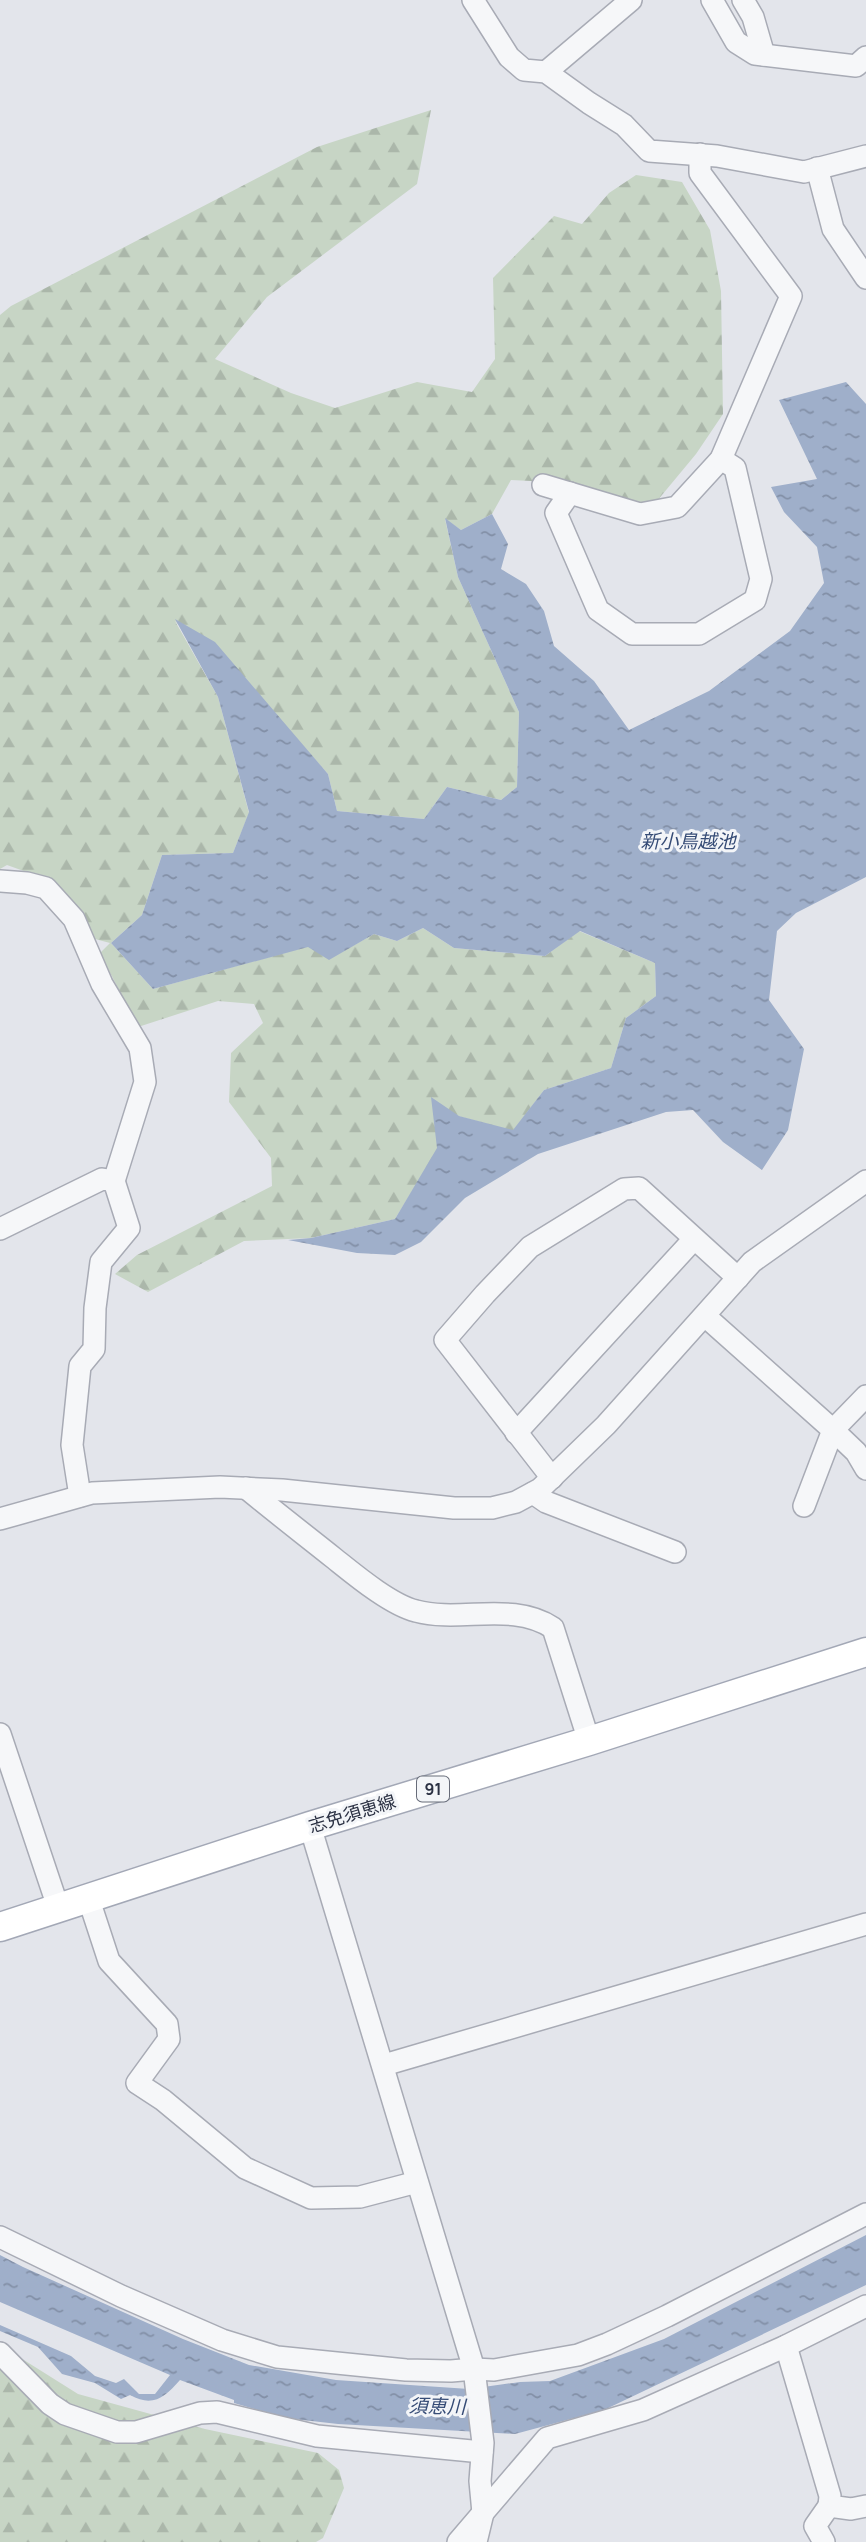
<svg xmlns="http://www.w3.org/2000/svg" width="866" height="2542" font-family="Manrope,'Noto Sans JP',sans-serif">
	<defs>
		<pattern id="forest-firs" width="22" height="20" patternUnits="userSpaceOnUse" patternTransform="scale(1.75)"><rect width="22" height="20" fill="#c7d5c5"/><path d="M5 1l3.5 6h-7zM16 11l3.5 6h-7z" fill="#abb7aa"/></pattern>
		<pattern id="water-ripples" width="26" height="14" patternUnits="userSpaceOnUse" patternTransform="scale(1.75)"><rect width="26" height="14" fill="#9fafca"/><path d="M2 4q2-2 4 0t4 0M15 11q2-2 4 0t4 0" fill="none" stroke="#828fa6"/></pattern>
	</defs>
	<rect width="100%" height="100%" fill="#e3e5eb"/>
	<g fill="url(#forest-firs)">
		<polygon points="431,110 417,184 267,297 215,359 291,393 335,408 417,382 472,392 495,359 493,278 554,216 582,224 609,193 636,175 682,182 710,230 721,291 723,414 696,454 657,501 627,508 571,483 511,480 492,514 461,530 445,519 458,577 519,712 517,787 501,800 447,787 424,819 337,811 328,774 282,722 175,621 218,697 249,813 233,853 162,855 142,915 111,943 153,989 309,946 329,959 374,934 397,941 423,928 454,948 545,956 579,931 655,963 656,996 626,1018 611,1068 544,1090 513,1131 458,1116 395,1219 311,1238 244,1241 148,1292 115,1274 137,1255 272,1186 271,1158 229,1102 231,1053 263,1023 254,1004 218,1001 138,1027 100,953 110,943 95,939 57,883 7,865 0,869 0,315 11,306 317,147"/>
		<polygon points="0,2345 78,2394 205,2429 318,2453 339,2470 344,2488 323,2538 316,2542 0,2542"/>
	</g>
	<g fill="url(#water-ripples)">
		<polygon points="846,382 866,404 866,877 796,913 777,931 769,1000 804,1049 788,1130 762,1170 723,1142 693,1110 666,1112 538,1154 465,1198 421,1242 395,1255 357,1253 288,1240 311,1238 395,1219 437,1148 431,1097 459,1116 513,1130 544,1090 611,1068 626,1018 656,996 655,963 580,931 545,956 454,948 423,928 397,941 374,934 329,960 308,947 153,989 111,943 142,915 162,855 233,853 249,812 218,697 175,619 215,642 328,774 337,811 424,819 447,787 501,800 517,787 519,712 458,577 445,518 461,530 492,514 508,544 501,569 526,584 544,611 554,646 594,681 629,730 709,691 790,631 824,583 817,547 784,512 771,487 817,479 779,400"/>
		<path d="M 866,2235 L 866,2285 L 604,2410 L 515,2434 L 338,2424 L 285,2418 L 234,2403 L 234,2400 L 180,2380 C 165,2397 153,2408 130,2395 L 121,2399 L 95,2383 L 62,2374 L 38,2347 L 0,2331 L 0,2325 L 71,2356 L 95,2376 L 116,2383 L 124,2379 L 139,2394 L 155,2394 L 170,2375 L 0,2302 L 0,2255 L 23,2267 L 183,2339 L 249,2365 L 336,2380 L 469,2389 L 520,2382 L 550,2381 L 664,2339 Z"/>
	</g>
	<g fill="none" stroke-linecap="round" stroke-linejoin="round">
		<defs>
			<g id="minor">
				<polyline points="473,0 509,57 524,70 546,72 589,103 624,125 649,151 717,156 804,172 866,156"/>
				<polyline points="712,0 736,42 755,54 856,66 866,57"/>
				<polyline points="743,0 753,17 764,55"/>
				<polyline points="546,72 631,0"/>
				<polyline points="817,168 833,229 866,278"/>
				<polyline points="543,485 640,514 677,507 721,459 791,296 700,173 700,154"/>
				<polyline points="570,493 556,513 598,610 632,634 699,634 755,600 761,579 735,468 721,459"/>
				<polyline points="0,881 27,883 46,888 74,919 102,984 140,1048 145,1082 114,1181"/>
				<polyline points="0,1229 102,1179 114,1181 129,1228 101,1262 95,1308 94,1349 80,1366 72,1445 80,1496"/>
				<polyline points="705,1316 833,1430 856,1452 866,1469"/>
				<polyline points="516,1433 694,1239"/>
				<polyline points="552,1478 445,1340 485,1294 530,1247 624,1189 639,1188 738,1278"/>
				<path d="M 246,1488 C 275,1512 305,1535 335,1559 C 355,1575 391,1605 416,1611 C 460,1623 513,1601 553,1628 L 589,1741"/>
				<polyline points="533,1493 546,1502 675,1552"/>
				<polyline points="804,1506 833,1430 866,1396"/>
				<polyline points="0,1519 92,1493 220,1487 282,1490 454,1508 492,1508 516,1502 540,1489 606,1425 752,1262 866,1181"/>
				<polyline points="0,1734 59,1910"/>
				<polyline points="310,1826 474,2369 483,2443 480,2481 483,2513 476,2542"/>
				<polyline points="89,1900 109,1961 167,2024 169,2039 137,2083 163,2100 245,2168 311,2198 360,2197 417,2182"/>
				<polyline points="384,2065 866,1924"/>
				<polyline points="0,2237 121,2296 222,2340 277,2357 406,2370 451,2371 474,2369 494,2370 578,2355 607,2344 667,2316 866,2214"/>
				<polyline points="786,2346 830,2496 829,2506 851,2509 866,2506"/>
				<polyline points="0,2353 50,2404 65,2414 117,2432 136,2432 200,2413 217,2412 317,2436 482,2452"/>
				<polyline points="458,2542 547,2438 643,2410 786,2346 866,2306"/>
				<polyline points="824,2542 815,2526 829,2506"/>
			</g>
			<polyline id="major" points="0,1927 310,1826 589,1741 866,1652"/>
		</defs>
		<use href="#minor" stroke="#a8abb5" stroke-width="24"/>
		<use href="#major" stroke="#a3a8b6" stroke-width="31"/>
		<use href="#minor" stroke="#f6f7f9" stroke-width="21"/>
		<use href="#major" stroke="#fff" stroke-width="28"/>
	</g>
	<g text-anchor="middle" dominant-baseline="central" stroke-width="6" stroke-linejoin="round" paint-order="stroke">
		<rect fill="#f3f5f8" stroke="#676c79" stroke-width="2" x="417" y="1776.5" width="32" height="25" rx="5"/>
		<g font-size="16" font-weight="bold" fill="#2b3143">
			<text x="433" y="1789">91</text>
		</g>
		<g font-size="18" fill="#2b3143" stroke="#f3f5f8">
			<text transform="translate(352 1813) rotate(-17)">志免須恵線</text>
		</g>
		<g font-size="19" font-style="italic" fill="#364c76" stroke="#f3f5f8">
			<text x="688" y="841">新小鳥越池</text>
			<text transform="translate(437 2406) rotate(1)">須恵川</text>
		</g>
	</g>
</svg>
